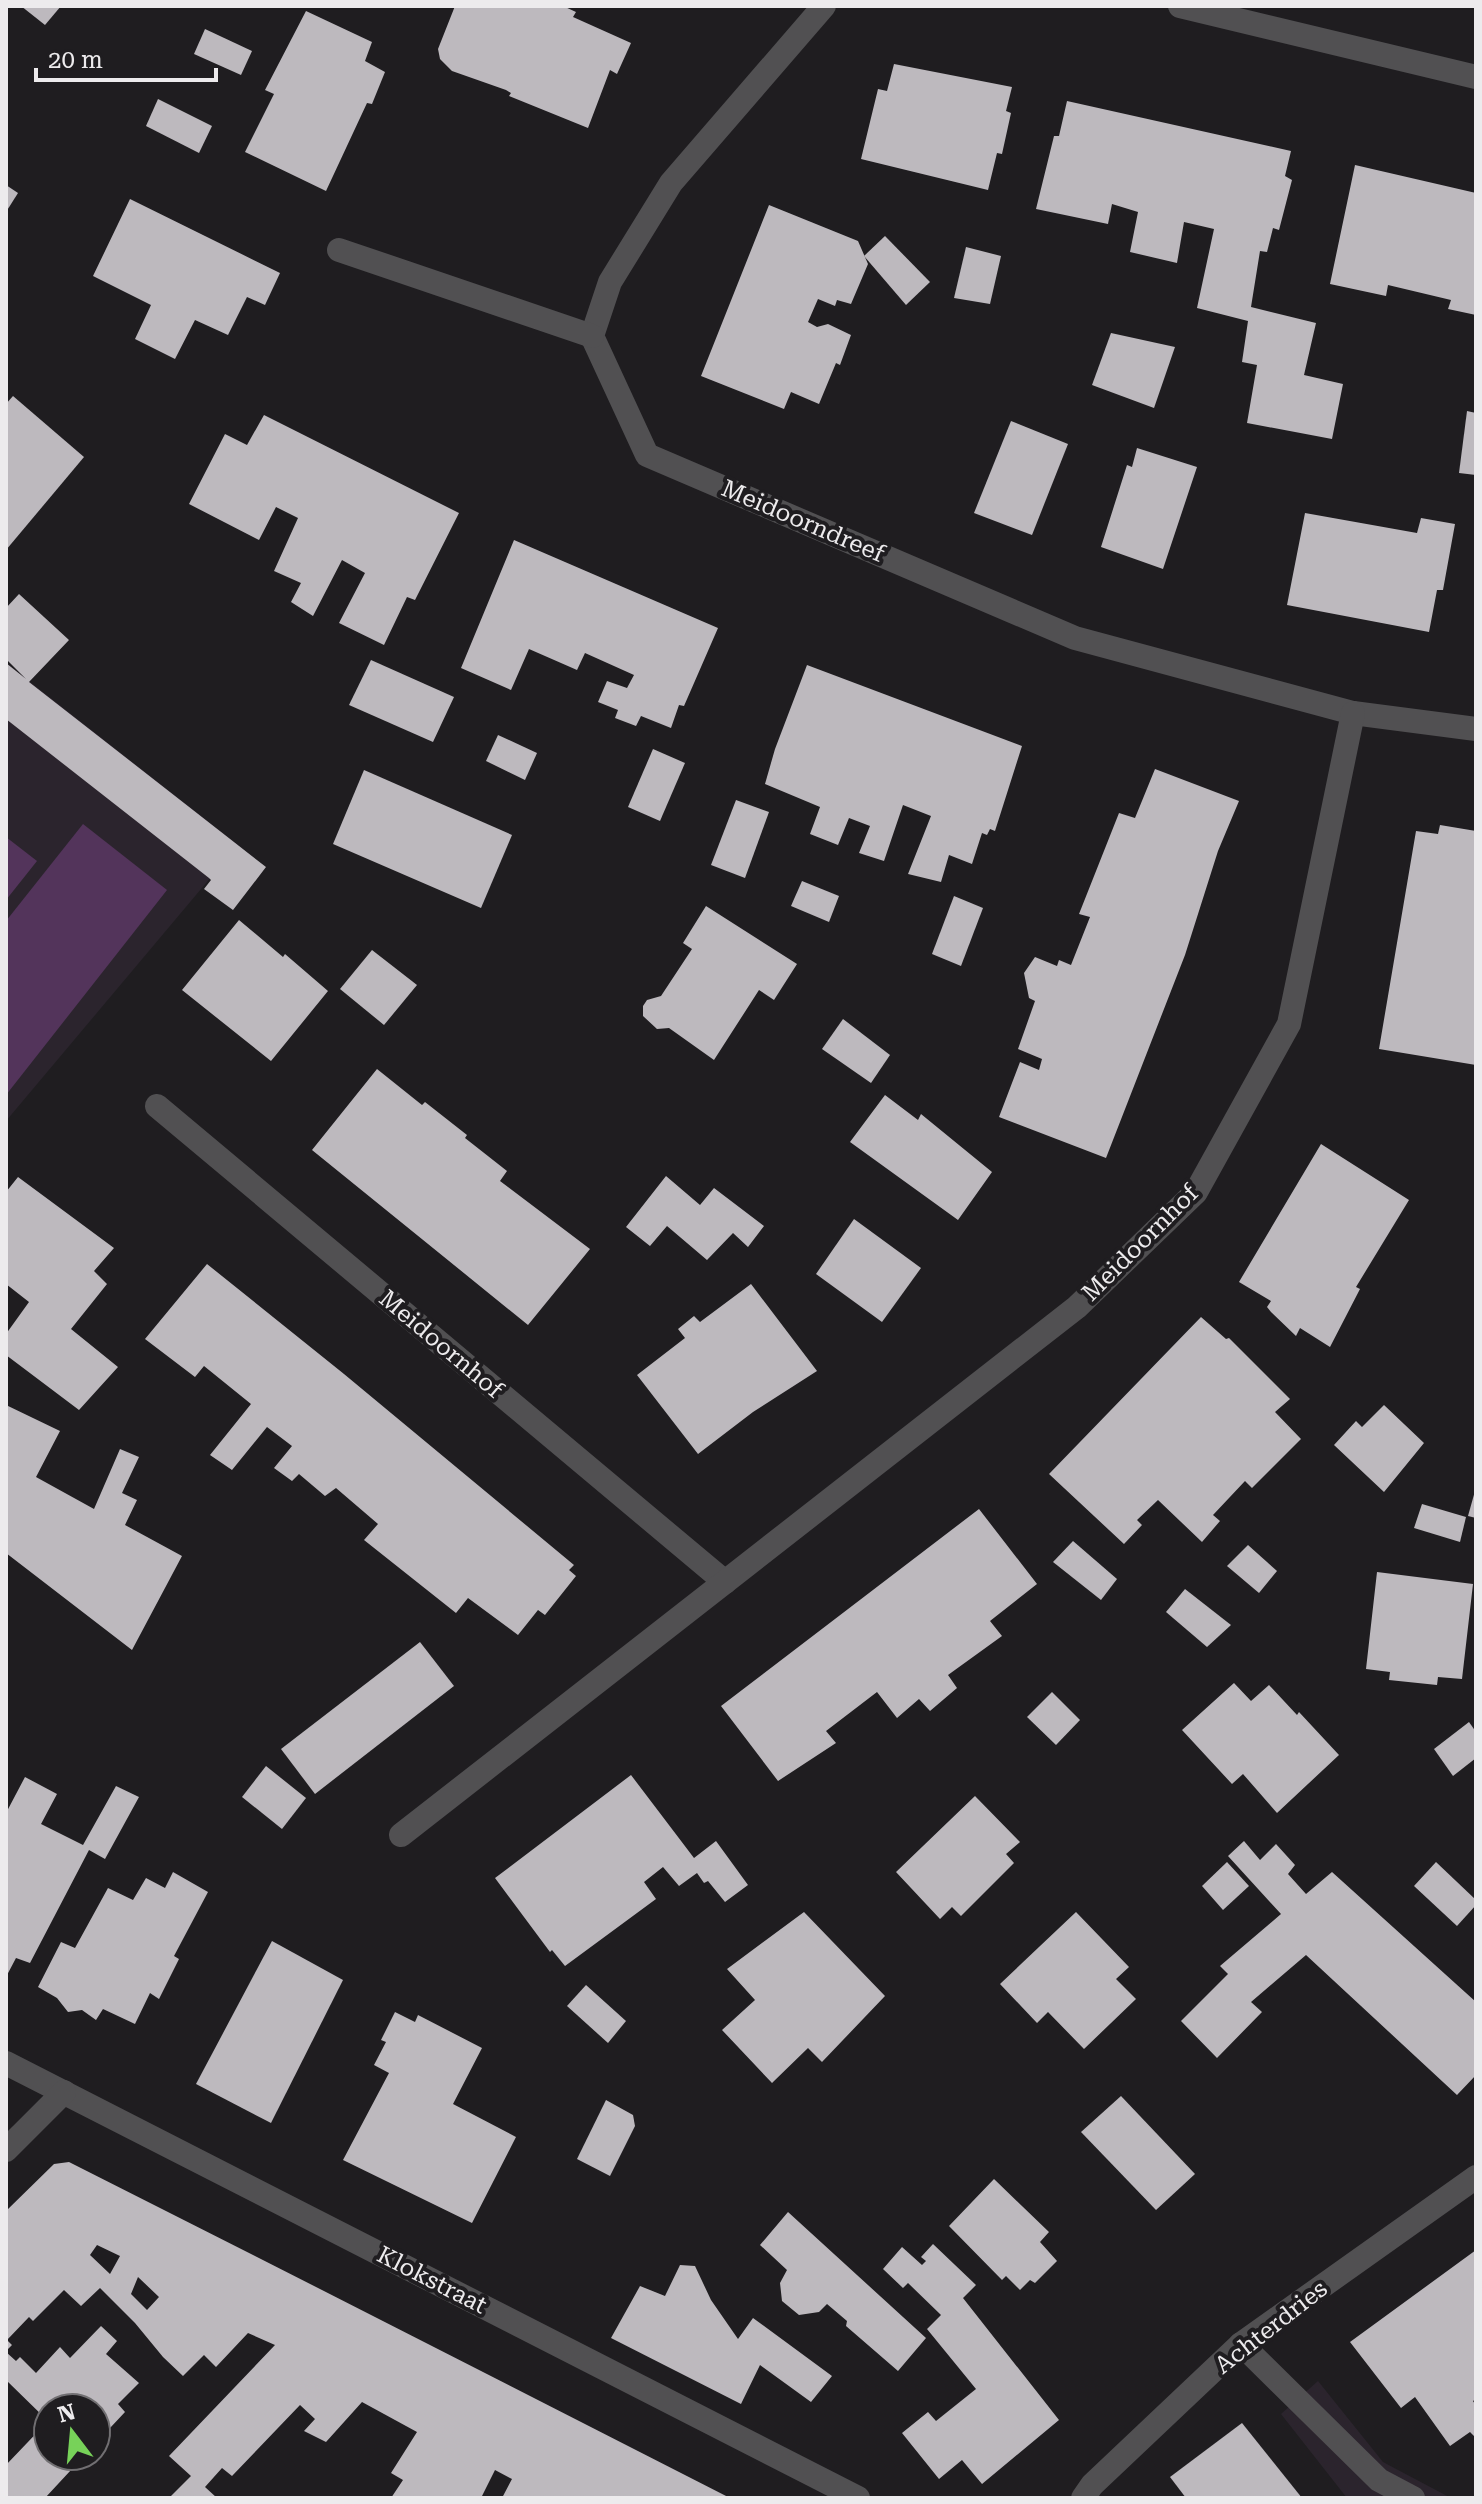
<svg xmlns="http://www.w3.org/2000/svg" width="1482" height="2504" font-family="'Roboto Serif',serif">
	<rect width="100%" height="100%" fill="#1f1d20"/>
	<g fill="#2b242d">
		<polygon points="6,663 238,845 6,1121"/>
		<polygon points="1318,2381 1383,2462 1451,2498 1347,2498 1281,2414"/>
	</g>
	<g fill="#53345b">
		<polygon points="83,824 167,890 6,1095 6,921"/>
		<polygon points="6,837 37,861 6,900"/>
	</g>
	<g fill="#bdb9be" fill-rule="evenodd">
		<polygon points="21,6 61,6 45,25"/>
		<polygon points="455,6 563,6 576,12 573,17 631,43 617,74 610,70 588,128 509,96 511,93 506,90 452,71 440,59 438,49"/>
		<polygon points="306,11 372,42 365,61 385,72 372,104 367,103 326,191 245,152 274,94 265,90"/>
		<polygon points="205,29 252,51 241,75 194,54"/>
		<polygon points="894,64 1012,87 1006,111 1011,113 1002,154 997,153 988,190 861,159 878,89 887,91"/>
		<polygon points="158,99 212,126 199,153 146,126"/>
		<polygon points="1067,101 1291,151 1285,176 1292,180 1279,230 1273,228 1267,252 1260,251 1251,307 1316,323 1304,375 1343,384 1332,439 1247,423 1257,365 1242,362 1248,321 1197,308 1214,229 1184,222 1177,263 1130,252 1138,212 1112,204 1108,224 1036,209 1054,136 1059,136"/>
		<polygon points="1355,165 1476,193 1476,315 1448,309 1451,300 1388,285 1386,296 1330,284"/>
		<polygon points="6,185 18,193 6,212"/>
		<polygon points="130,199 280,273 265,305 247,297 228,335 195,320 175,359 135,339 151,305 93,276"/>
		<polygon points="769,205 858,241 868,264 851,304 837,300 835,306 818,299 808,322 817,327 828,324 851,335 840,365 836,363 819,404 791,392 784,409 701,376"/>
		<polygon points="885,236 930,282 906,305 864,256"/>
		<polygon points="966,247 1001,256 990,304 954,298"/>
		<polygon points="1111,333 1175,347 1154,408 1092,385"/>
		<polygon points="13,396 84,457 6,550 6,404"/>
		<polygon points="1467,411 1476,413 1476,475 1459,473"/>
		<polygon points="264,415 459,513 415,600 407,597 384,645 339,623 365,573 342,560 313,616 291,602 301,583 274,571 298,518 276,507 259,540 189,504 225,434 247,445"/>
		<polygon points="1011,421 1068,444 1032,535 974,513"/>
		<polygon points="1137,448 1197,467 1163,569 1101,547 1127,465 1132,467"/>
		<polygon points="1305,513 1417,533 1421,518 1455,524 1443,590 1437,590 1429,632 1287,605"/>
		<polygon points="514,540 718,628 684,706 679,705 671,728 641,716 636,726 615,718 618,710 598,702 607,681 627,688 634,675 585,653 577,670 529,649 511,690 461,668"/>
		<polygon points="19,594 69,640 29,682 266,867 233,910 204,889 211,880 209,878 6,719 6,663 26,679 6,659 6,608"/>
		<polygon points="371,660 454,697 433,742 349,705"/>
		<polygon points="807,665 1022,746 995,831 990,829 987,835 982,833 972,864 949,855 941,882 908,874 931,816 903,805 884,861 859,853 870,826 849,818 838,845 810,834 820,807 765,784 775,749"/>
		<polygon points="498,735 537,753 525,780 486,761"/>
		<polygon points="653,749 685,763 660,821 628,807"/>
		<polygon points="1155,769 1239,801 1218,851 1185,955 1106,1158 999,1117 1020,1062 1039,1070 1042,1059 1018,1049 1035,1001 1029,998 1024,973 1035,957 1057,966 1059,960 1071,965 1090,917 1079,914 1119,813 1135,818"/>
		<polygon points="364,770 512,835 481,908 333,844"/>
		<polygon points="736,800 769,812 745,878 711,865"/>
		<polygon points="1440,825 1476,831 1476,1065 1379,1049 1416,831 1438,834"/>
		<polygon points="802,881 839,896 829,922 791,906"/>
		<polygon points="954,896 983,908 961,966 932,954"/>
		<polygon points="706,906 797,964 774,1000 759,990 714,1060 669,1028 657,1029 643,1016 643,1006 647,1000 661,996 692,949 683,943"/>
		<polygon points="239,920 283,957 285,954 328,991 271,1061 182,990"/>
		<polygon points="372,950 417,985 384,1025 340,989"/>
		<polygon points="843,1019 890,1055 871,1083 822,1049"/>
		<polygon points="377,1069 422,1105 425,1102 467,1135 465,1138 507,1171 500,1181 590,1249 528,1325 312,1150"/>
		<polygon points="885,1095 918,1120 921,1114 992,1172 958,1220 850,1142"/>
		<polygon points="1321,1144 1409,1200 1356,1287 1360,1289 1330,1347 1300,1328 1296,1336 1271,1312 1267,1307 1271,1301 1239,1282"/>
		<polygon points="666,1176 700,1205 714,1188 764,1226 748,1247 733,1233 707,1260 667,1226 650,1246 626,1227"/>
		<polygon points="18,1177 114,1248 94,1271 107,1284 71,1329 118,1367 79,1410 6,1355 6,1334 29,1302 6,1284 6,1192"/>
		<polygon points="854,1219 921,1268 882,1322 816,1274"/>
		<polygon points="207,1264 344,1374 574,1565 569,1570 576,1576 545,1615 538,1610 518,1635 468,1598 456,1613 364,1540 378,1524 336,1488 325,1496 299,1474 292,1481 274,1468 292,1446 267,1427 232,1470 210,1455 251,1404 204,1366 195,1377 145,1339"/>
		<polygon points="751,1284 817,1371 753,1412 698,1454 637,1375 685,1338 678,1329 694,1316 700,1322"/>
		<polygon points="1201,1317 1226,1339 1229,1338 1290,1399 1275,1412 1301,1439 1252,1488 1245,1481 1213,1515 1220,1521 1202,1542 1158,1500 1137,1520 1142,1525 1124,1544 1049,1474"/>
		<polygon points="6,1405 60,1431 36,1477 94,1509 120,1449 139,1457 122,1493 137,1500 125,1525 182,1556 132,1650 6,1553"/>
		<polygon points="1384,1405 1424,1443 1384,1492 1334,1445 1356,1421 1362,1427"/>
		<polygon points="1475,1491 1476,1491 1476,1518 1468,1516"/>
		<polygon points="1422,1504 1466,1517 1460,1542 1414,1528"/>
		<polygon points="979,1509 1037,1584 990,1621 1002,1636 948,1675 957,1688 930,1711 919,1699 897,1718 877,1692 826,1731 836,1743 778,1781 721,1706"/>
		<polygon points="1073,1541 1117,1579 1101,1600 1053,1562"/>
		<polygon points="1248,1545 1277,1571 1259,1593 1227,1566"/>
		<polygon points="1377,1572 1473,1584 1462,1679 1438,1677 1437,1685 1389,1680 1390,1672 1366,1669"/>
		<polygon points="1185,1589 1231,1625 1207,1647 1166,1612"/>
		<polygon points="420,1642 454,1686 315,1794 281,1749"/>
		<polygon points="1234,1683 1251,1701 1269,1685 1297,1715 1299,1712 1339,1755 1277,1813 1243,1774 1232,1784 1182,1730"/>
		<polygon points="1052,1692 1080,1720 1056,1745 1027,1717"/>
		<polygon points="1469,1722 1476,1732 1476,1758 1453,1776 1434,1749"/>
		<polygon points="266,1766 306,1798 282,1829 242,1797"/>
		<polygon points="631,1775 694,1858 716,1841 748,1885 725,1902 708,1881 704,1883 697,1873 679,1886 663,1867 644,1882 656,1899 565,1966 552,1950 550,1952 495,1878"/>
		<polygon points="25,1777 57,1794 41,1824 83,1845 116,1786 139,1797 105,1859 89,1850 30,1963 16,1958 6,1977 6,1813"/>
		<polygon points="975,1796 1020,1842 1006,1854 1014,1863 961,1916 952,1907 940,1919 896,1872"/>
		<polygon points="1244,1841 1260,1860 1276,1844 1295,1865 1288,1874 1306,1894 1332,1872 1476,2002 1476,2075 1457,2095 1306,1955 1251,2002 1262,2012 1217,2058 1181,2021 1228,1974 1220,1966 1281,1914 1228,1856"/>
		<polygon points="1227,1862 1249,1886 1223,1910 1202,1886"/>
		<polygon points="1436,1862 1476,1900 1476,1905 1457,1926 1414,1886"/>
		<polygon points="173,1872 208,1892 174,1956 179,1959 159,1999 150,1993 135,2024 103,2009 96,2020 82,2010 68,2012 57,1998 38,1987 61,1942 75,1948 108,1888 133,1900 146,1878 165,1888"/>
		<polygon points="804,1912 885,1996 822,2062 808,2048 772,2083 722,2030 755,2000 727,1969"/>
		<polygon points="1076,1912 1129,1967 1116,1979 1136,1999 1084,2049 1048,2012 1037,2023 1000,1984"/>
		<polygon points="272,1941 343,1980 271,2123 196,2084"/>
		<polygon points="586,1985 626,2021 608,2043 567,2006"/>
		<polygon points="395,2012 415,2022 418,2015 482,2048 453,2104 516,2137 472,2223 343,2160 389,2073 374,2065 386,2042 381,2040"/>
		<polygon points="1121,2096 1195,2174 1156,2210 1081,2132"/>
		<polygon points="606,2100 633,2115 635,2126 610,2176 577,2159"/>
		<path d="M 69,2162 L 320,2289 L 730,2498 L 502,2498 L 512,2479 L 495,2470 L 481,2498 L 391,2498 L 403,2480 L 391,2473 L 417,2432 L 362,2402 L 326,2442 L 304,2431 L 315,2419 L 300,2405 L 232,2476 L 222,2468 L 205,2487 L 217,2498 L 169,2498 L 191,2476 L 169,2456 L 275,2345 L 248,2333 L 216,2367 L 204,2355 L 183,2376 L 163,2357 L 135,2323 L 100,2288 L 81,2306 L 64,2290 L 33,2321 L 29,2317 L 7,2340 L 12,2345 L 6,2351 L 6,2211 L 54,2164 ZM 97,2245 L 120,2256 L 110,2274 L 90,2255 ZM 138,2277 L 159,2297 L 147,2310 L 131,2294 Z"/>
		<polygon points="994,2179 1049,2232 1040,2242 1057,2261 1035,2283 1030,2280 1020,2290 1006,2276 1002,2280 949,2226"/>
		<polygon points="788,2212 926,2338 898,2371 846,2326 847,2321 827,2304 819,2312 799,2315 782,2301 780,2283 787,2270 760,2245"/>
		<polygon points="933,2244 976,2285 963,2298 1059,2420 982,2484 962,2460 939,2479 902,2433 928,2412 936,2421 976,2389 927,2329 941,2315 908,2283 903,2288 883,2269 902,2247 922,2265 926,2261 921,2257"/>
		<polygon points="1476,2250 1476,2399 1473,2401 1476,2406 1476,2438 1470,2432 1450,2446 1415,2397 1401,2408 1350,2342"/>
		<polygon points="680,2265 695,2266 711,2300 738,2339 753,2318 832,2376 811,2402 760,2365 741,2404 611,2338 640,2286 665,2296"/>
		<polygon points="101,2326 117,2341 106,2354 139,2383 118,2404 125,2412 96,2443 96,2408 48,2408 48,2456 84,2456 45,2498 6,2498 6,2465 48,2421 6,2380 6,2352 16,2361 20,2357 36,2373 60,2347 70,2358"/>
		<polygon points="1242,2423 1302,2498 1186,2498 1170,2477"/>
	</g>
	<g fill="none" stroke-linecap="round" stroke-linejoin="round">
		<polyline stroke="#515052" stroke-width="24" points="1241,2344 1379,2480 1413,2498"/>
		<g stroke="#515052" stroke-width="24">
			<polyline points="824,6 671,183 610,282 592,336 647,455 1075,638 1353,713 1476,729"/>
			<polyline points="1180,6 1476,77"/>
			<polyline points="339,250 592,336"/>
			<polyline points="157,1106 725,1582"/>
			<polyline points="401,1835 1077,1307 1196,1192 1289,1024 1353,713"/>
			<polyline points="6,2063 858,2498"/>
			<polyline points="6,2150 64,2092"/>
			<polyline points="1083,2498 1092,2485 1241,2344 1476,2177"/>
		</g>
	</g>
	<g text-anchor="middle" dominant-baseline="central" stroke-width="8" stroke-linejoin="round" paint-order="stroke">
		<g font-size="24" fill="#edebed" stroke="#1f1d20">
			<text transform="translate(803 521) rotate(23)">Meidoorndreef</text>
			<text transform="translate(1140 1243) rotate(-45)">Meidoornhof</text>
			<text transform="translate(441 1344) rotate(40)">Meidoornhof</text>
			<text transform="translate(432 2280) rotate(27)">Klokstraat</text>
			<text transform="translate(1271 2327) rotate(-38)">Achterdries</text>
		</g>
	</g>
	<rect width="1482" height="2504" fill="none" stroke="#edebed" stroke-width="16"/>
	<g transform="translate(72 2432) rotate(344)"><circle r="38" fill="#1f1d20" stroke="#716f72" stroke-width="2"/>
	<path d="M0-6L14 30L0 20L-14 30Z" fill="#77d259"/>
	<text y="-12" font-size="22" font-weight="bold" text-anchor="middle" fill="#edebed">N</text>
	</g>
	<path d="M36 68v12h180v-12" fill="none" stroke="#edebed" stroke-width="4"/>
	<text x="48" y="68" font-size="24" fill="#edebed" stroke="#1f1d20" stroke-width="6" paint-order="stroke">20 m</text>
</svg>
